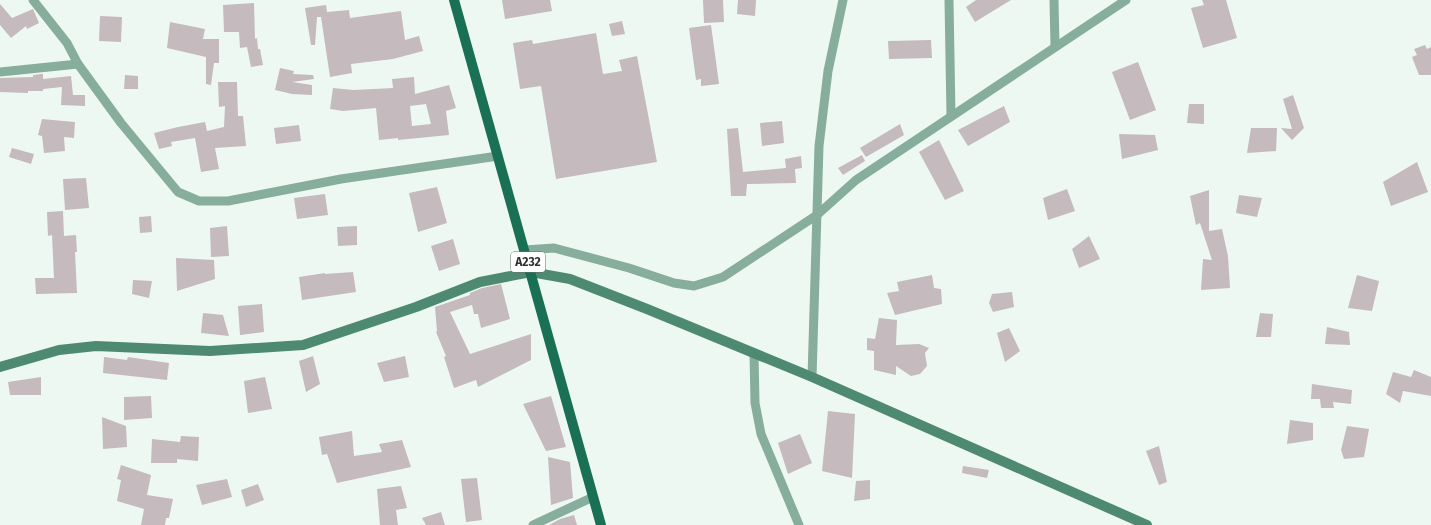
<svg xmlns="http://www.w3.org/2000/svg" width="1431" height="525" font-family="'Fira Sans',sans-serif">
	<rect width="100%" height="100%" fill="#eef8f3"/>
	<g fill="#c5babd" fill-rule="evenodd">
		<polygon points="502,0 550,0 552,11 505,19"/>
		<polygon points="703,0 723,0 724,22 704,23"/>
		<polygon points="738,0 756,0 755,16 737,14"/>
		<polygon points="976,0 1011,0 975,22 966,7"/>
		<polygon points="1202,0 1226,0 1237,38 1203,48 1191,8 1204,5"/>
		<polygon points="254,3 255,39 257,38 258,49 260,49 263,65 251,67 247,47 240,48 239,32 224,32 223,5"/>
		<polygon points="0,4 12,18 33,9 39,23 27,29 26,26 11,38 0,25"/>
		<polygon points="326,5 327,12 349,10 350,18 401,11 405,40 419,36 423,51 393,59 351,64 352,73 330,77 321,17 317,17 315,45 311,45 305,8"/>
		<polygon points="100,16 122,17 121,42 99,41"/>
		<polygon points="622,21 625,34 612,36 609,24"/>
		<polygon points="170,22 205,29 203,39 219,39 219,63 214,63 211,85 206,84 206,57 167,48"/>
		<polygon points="711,25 719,84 701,86 701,79 696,80 689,28"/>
		<polygon points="596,33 603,74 622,71 619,60 637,56 657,162 556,179 541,86 520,89 513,43 532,40 533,44"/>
		<polygon points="931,40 932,58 889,59 888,41"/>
		<polygon points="1425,45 1427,49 1431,47 1431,75 1419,75 1412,57 1417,55 1414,49"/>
		<polygon points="1138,62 1156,110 1130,120 1112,72"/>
		<polygon points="280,68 294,71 293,74 313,75 314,79 292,82 312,85 312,95 292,94 275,90"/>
		<polygon points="41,74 43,74 43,79 71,76 73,95 85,95 85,106 61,105 62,87 43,89 43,91 28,91 28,93 0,92 0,78 33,77 33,75"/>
		<polygon points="125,75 138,76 138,89 124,89"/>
		<path d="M 414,77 L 415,94 L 449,85 L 456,108 L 446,111 L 449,135 L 398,140 L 398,138 L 379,140 L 376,108 L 343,111 L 330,109 L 333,88 L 353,90 L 393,88 L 392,79 ZM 426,104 L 431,124 L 412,126 L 410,106 Z"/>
		<polygon points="218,82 237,82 238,116 243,116 246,146 215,148 219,169 201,172 195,138 171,142 172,146 159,149 154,133 178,127 205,122 207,131 224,127 225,106 219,107"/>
		<polygon points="1293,95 1304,128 1292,140 1281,128 1292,129 1283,99"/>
		<polygon points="1189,104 1204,104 1204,124 1187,123"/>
		<polygon points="1004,106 1010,122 968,146 958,130"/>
		<polygon points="42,119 75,122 74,138 64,137 65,151 44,153 42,136 38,135"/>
		<polygon points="782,121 784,143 762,146 760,123"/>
		<polygon points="900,124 904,135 866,157 860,148"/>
		<polygon points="299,125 301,141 276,144 274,128"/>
		<polygon points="738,128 743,172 786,168 785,159 801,156 802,168 795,169 796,183 747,184 746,196 731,196 727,129"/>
		<polygon points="1251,128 1277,128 1276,151 1247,153"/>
		<polygon points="1119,134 1155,135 1158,150 1122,159"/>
		<polygon points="939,140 964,191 945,200 919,152"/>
		<polygon points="12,148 34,154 31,164 9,157"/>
		<polygon points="862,155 865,161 843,175 838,168"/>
		<polygon points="1417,162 1428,192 1391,206 1383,182"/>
		<polygon points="86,178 89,208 65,210 63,179"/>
		<polygon points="437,187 447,223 418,232 409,193"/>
		<polygon points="1067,189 1075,211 1048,220 1043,198"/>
		<polygon points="1209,190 1209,231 1222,229 1228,256 1230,288 1201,290 1203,259 1212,260 1200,223 1196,225 1190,196"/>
		<polygon points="325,194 328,215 297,219 294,198"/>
		<polygon points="1239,195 1262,198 1257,217 1236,213"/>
		<polygon points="63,211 64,236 76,235 77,252 75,252 77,293 36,294 35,278 54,278 52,235 48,236 47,212"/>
		<polygon points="151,216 152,232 140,233 139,217"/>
		<polygon points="227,226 229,256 211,257 210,228"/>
		<polygon points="357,226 357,245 338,246 337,227"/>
		<polygon points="1089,236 1100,259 1079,268 1072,249"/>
		<polygon points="453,239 460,264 439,271 431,246"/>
		<polygon points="176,258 214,260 215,279 177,291"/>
		<polygon points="353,272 356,292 302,300 299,277 325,273 325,274"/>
		<polygon points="932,275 934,288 941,289 942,304 895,315 887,293 899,291 897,282"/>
		<polygon points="1357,275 1379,281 1372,311 1348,308"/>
		<polygon points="133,280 152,281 149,298 132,294"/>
		<polygon points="501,284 510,319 481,328 478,314 474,314 472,305 450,312 470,354 531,334 531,360 478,387 476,380 454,388 444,357 446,356 436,332 437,331 435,307 470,295 470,293 482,288"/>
		<polygon points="1012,292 1014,307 993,312 989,303 992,294"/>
		<polygon points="262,304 264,332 240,335 238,306"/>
		<polygon points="203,313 223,315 229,336 201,333"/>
		<polygon points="1260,313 1273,314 1271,337 1256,337"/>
		<polygon points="879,318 897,320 896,345 919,344 929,348 925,353 927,366 920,374 911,376 896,366 896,375 874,370 874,351 867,350 867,338 875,339"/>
		<polygon points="1327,327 1349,332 1350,345 1325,344"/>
		<polygon points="1009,328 1020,351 1005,362 997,333"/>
		<polygon points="313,356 320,384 306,392 299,361"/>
		<polygon points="405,356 409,377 384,382 377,363"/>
		<polygon points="104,357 127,360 128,357 169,363 167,380 103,373"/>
		<polygon points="1414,370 1431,377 1431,396 1403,391 1400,403 1386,394 1393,372 1411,377"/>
		<polygon points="41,377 41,395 10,395 8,382"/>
		<polygon points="265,377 272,409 248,413 244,381"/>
		<polygon points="1312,384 1352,390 1351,404 1333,402 1334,408 1321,408 1320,399 1311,399"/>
		<polygon points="151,396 152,418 124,420 124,397"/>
		<polygon points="551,396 566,447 546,451 523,404"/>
		<polygon points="828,411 855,414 852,478 822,471"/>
		<polygon points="102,417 126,426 127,447 103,449"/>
		<polygon points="1290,420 1313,423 1313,440 1287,444"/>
		<polygon points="1347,426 1369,429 1364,457 1344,459 1341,450"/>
		<polygon points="352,431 354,456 382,452 379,444 402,440 411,467 337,483 327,454 322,455 319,437"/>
		<polygon points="800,434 812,463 788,474 778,443"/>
		<polygon points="181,436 199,437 198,461 177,459 177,463 151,463 152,439 180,442"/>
		<polygon points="1159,446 1167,482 1159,485 1146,451"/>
		<polygon points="548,457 570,462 573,498 551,505"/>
		<polygon points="121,465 151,475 147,495 173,499 169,518 166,518 165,525 141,525 144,509 117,501 121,480 117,479"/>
		<polygon points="963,466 989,470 987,478 962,473"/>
		<polygon points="477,478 482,520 466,522 461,479"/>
		<polygon points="227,479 232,497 202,505 196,485"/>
		<polygon points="870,480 870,499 854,501 856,481"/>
		<polygon points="258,484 264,500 246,507 241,490"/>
		<polygon points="401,486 407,508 396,510 398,525 380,525 377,489"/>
		<polygon points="441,512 445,525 426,525 422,518"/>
		<polygon points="574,515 577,525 549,525 560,519"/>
	</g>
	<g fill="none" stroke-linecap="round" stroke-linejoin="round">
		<g stroke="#87ad9c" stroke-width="9">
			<polyline points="33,0 67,43 78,64 121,123 178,192 199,201 228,201 341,179 498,156"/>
			<polyline points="949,0 951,116"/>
			<polyline points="1054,0 1055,46"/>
			<polyline points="0,72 78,64"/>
			<polyline points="525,250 554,248 629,268 674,283 694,286 723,277 817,215 856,180 1126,0"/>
			<polyline points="754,354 755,403 761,434 799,525"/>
			<polyline points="812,377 819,146 828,71 843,0"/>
			<polyline points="533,525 593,497"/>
		</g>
		<polyline stroke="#4e8972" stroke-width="10" points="0,367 59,350 96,346 210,351 303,345 416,307 480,282 531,272 570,279 647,309 812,377 1147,525"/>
		<polyline stroke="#197054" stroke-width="10" points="454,0 601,525"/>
	</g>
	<g text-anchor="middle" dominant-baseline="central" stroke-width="3.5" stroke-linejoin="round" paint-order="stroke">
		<rect fill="#fff" stroke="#6c6f6d" stroke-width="1" x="511" y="252" width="34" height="20" rx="3"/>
		<g font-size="12" font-weight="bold" fill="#2d312f">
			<text x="528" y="262">A232</text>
		</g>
	</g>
</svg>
